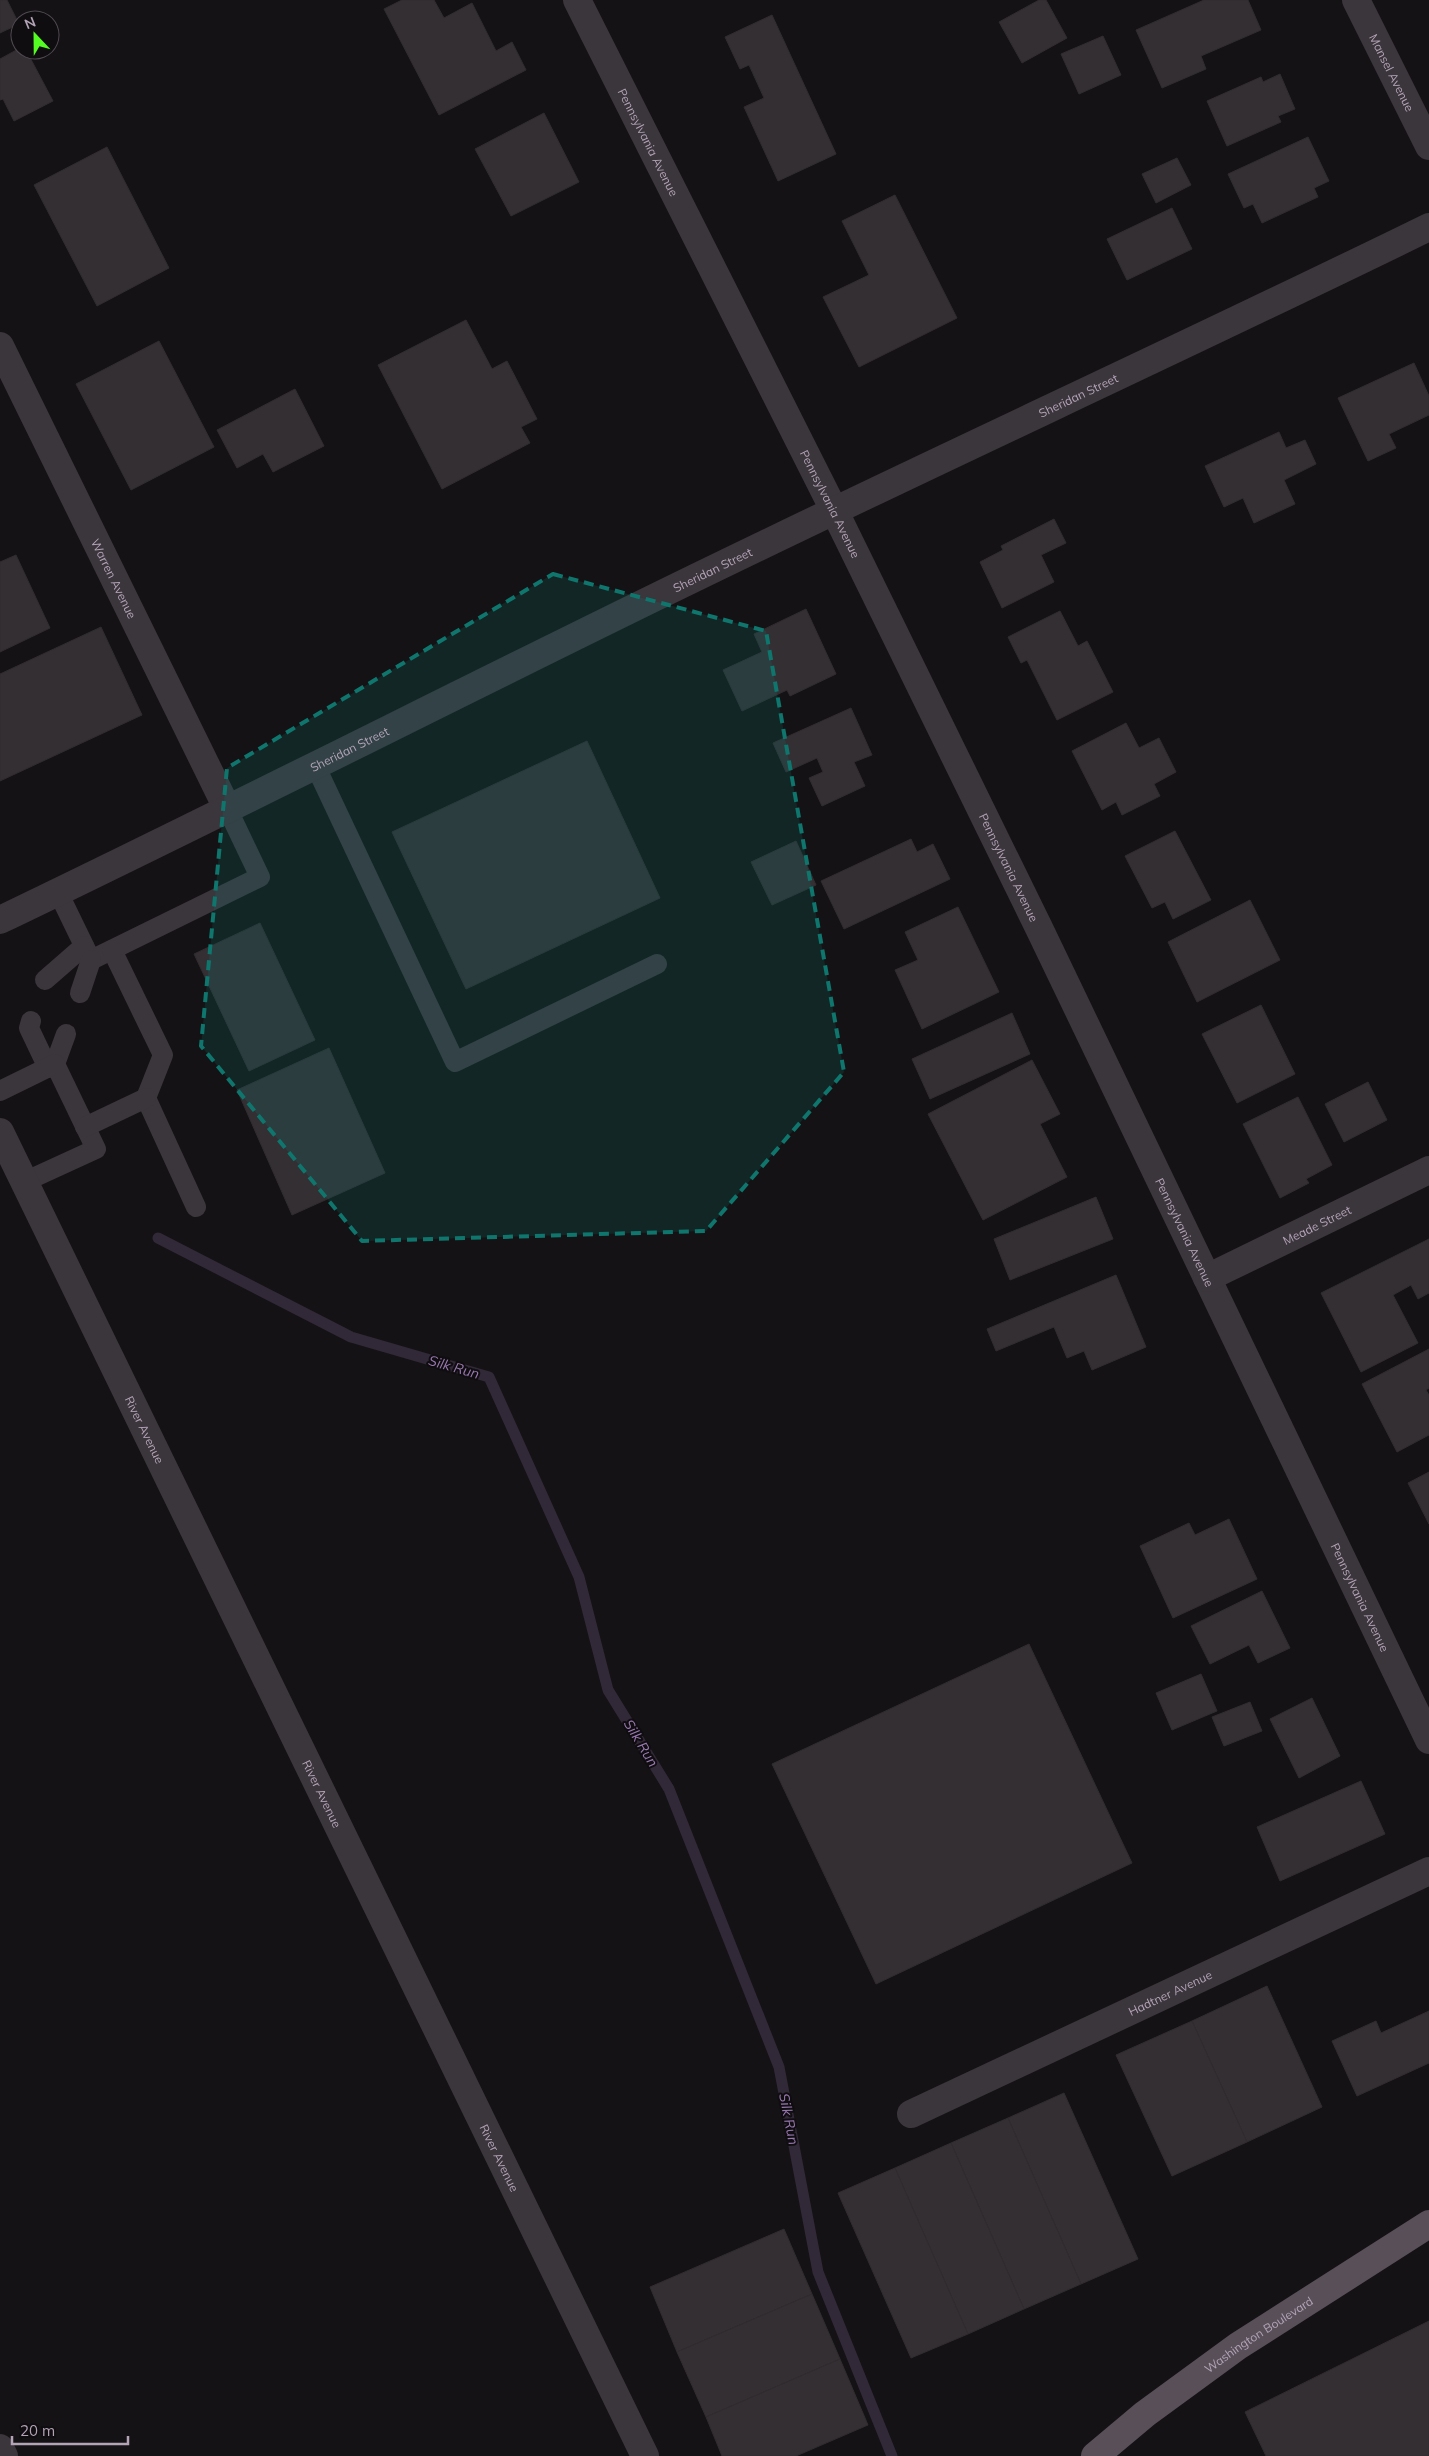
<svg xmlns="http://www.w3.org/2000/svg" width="1429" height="2456" font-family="Mulish,sans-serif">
	<rect width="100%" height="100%" fill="#141214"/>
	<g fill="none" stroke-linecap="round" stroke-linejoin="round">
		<polyline stroke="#312838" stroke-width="11" points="158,1238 351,1337 489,1377 579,1577 608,1690 669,1789 779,2067 818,2272 892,2456"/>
	</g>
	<g fill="#332f33" stroke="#302c30">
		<polygon points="0,0 7,0 19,24 0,33"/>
		<polygon points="402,0 434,0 444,18 472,3 496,51 512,42 526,70 439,115 384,9"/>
		<polygon points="1039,0 1046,0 1067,38 1022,63 999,22"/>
		<polygon points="1204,0 1248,0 1261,30 1201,56 1206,69 1162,88 1136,30"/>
		<polygon points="772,15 836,154 778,181 744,107 764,98 749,65 740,69 725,37"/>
		<polygon points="1103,36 1121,75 1079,94 1061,54"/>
		<polygon points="20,48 26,50 53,101 14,121 3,99 0,100 0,59"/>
		<polygon points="1280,74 1295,109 1278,116 1281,122 1227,146 1207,101 1261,77 1263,82"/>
		<polygon points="544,113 579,182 511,216 475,149"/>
		<polygon points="1308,137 1329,181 1314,188 1318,197 1262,223 1253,204 1244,208 1228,174"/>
		<polygon points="107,147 169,268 97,306 34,185"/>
		<polygon points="1177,158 1191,185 1156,203 1142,174"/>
		<polygon points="895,195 957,318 859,367 823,297 869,275 842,221"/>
		<polygon points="1172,208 1192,249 1127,280 1107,239"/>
		<polygon points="466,320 492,369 507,361 537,419 521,427 530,443 442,489 378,365"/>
		<polygon points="159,341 214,447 131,490 76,384"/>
		<polygon points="1414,363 1429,396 1429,415 1389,434 1396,448 1368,461 1338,398"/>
		<polygon points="295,389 324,446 273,472 263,454 237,468 217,430"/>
		<polygon points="1279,432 1286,448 1305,440 1316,464 1284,480 1295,504 1254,523 1243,498 1224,507 1205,466"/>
		<polygon points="1054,519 1066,543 1041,555 1054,582 1002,608 980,562 1003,550 1001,546"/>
		<polygon points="16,555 50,628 0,652 0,562"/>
		<polygon points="806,609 836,674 790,696 787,690 742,711 723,670 762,652 754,634"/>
		<polygon points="1060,611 1078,646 1087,641 1113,692 1057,720 1027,660 1021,663 1008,637"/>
		<polygon points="101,627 142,715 0,781 0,674"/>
		<polygon points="851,708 872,755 854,762 865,786 822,806 809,778 823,772 817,758 786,772 773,743"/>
		<polygon points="1126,723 1139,748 1159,738 1176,772 1154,784 1160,796 1122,815 1116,802 1102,810 1072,751"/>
		<polygon points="587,741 660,898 466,989 392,832"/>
		<polygon points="1175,831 1211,900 1173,919 1165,902 1152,908 1125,856"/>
		<polygon points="911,839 917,852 933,844 950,879 844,929 821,881"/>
		<polygon points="796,841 816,885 772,905 751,862"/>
		<polygon points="1250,900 1280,960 1197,1002 1168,942"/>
		<polygon points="958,907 999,992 922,1029 895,970 918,960 905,932"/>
		<polygon points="260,923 315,1040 249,1071 194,954"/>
		<polygon points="1261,1005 1295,1074 1237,1103 1202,1034"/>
		<polygon points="1012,1013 1030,1054 930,1099 912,1059"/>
		<polygon points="329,1048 385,1173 292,1215 237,1090"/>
		<polygon points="1032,1060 1060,1114 1040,1124 1067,1177 983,1220 928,1114"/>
		<polygon points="1368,1082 1387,1120 1344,1142 1325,1104"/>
		<polygon points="1298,1097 1332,1165 1306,1179 1309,1183 1280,1198 1243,1124"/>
		<polygon points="1096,1197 1113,1239 1010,1280 994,1239"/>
		<polygon points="1429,1239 1429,1293 1418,1299 1411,1285 1393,1295 1418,1343 1361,1372 1321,1293"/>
		<polygon points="1116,1275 1146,1347 1092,1370 1084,1351 1067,1358 1054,1327 996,1351 987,1329"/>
		<polygon points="1429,1349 1429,1388 1426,1390 1429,1395 1429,1435 1397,1452 1362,1384"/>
		<polygon points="1429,1472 1429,1524 1408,1483"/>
		<polygon points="1229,1519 1257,1579 1173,1618 1140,1546 1189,1523 1195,1535"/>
		<polygon points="1262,1591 1290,1648 1258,1663 1249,1645 1210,1664 1191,1626"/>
		<polygon points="1029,1644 1132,1863 876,1984 772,1764"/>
		<polygon points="1201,1674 1217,1711 1172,1730 1156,1693"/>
		<polygon points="1312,1698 1340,1756 1299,1778 1270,1719"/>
		<polygon points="1250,1702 1262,1731 1224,1746 1212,1717"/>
		<polygon points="1361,1781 1385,1834 1280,1881 1257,1827"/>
		<polygon points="1267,1986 1322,2107 1247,2142 1192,2021"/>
		<polygon points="1429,2011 1429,2063 1357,2096 1332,2041 1376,2021 1381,2033"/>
		<polygon points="1192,2021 1247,2142 1172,2176 1116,2055"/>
		<polygon points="1064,2093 1138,2259 1081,2284 1008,2118"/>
		<polygon points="1008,2118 1081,2284 1024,2309 951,2143"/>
		<polygon points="951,2143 1024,2309 968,2334 895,2168"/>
		<polygon points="895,2168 968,2334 911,2358 838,2193"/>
		<polygon points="784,2229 812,2294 677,2352 650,2287"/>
		<polygon points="812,2294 840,2359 706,2417 677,2352"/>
		<polygon points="1429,2321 1429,2456 1266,2456 1245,2412"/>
		<polygon points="840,2359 868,2425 796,2456 722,2456 706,2417"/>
	</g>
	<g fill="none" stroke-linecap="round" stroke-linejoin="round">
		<g stroke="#3b353c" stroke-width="20">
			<polyline points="316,767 455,1062 657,964"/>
			<polyline points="58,892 91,960 260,877 228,810"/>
			<polyline points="112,950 163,1055 146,1098 196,1207"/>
			<polyline points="45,980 84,946"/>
			<polyline points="80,993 91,960"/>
			<polyline points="31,1021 29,1028 48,1068"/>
			<polyline points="55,1064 66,1034"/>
			<polyline points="0,1091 55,1064 96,1149 24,1182"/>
			<polyline points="85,1127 146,1098"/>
		</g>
		<g stroke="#3b353c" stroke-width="28">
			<path id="s1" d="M 577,0 L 835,512 L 1039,928 L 1429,1740"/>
			<path id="s2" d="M 1356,0 L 1429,146"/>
			<path id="s3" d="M 0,346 L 228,810"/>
			<path id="s4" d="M 1207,1278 L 1429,1170"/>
			<path id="s5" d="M 911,2114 L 1429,1871"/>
			<polyline points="0,2448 4,2456"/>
		</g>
		<g stroke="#3b353c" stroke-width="28">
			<path id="s6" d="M 0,920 C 223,813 443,701 666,592 C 919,468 1176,351 1429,227"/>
			<path id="s7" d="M 0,1132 L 645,2456"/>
		</g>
		<path stroke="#584f59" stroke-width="28" id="s8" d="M 1095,2456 L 1145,2414 L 1238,2346 L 1429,2224"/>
	</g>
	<path fill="#0f766e" fill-opacity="0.2" stroke="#0f766e" stroke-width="4" stroke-dasharray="10 6" stroke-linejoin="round" d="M 553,574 L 766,631 L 844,1072 L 706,1231 L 362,1241 L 201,1046 L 227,768 Z"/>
	<g text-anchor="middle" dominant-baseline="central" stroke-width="4" stroke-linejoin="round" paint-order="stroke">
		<g font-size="12" fill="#b2a3b6" stroke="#0f0d0f">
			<text stroke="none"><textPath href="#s2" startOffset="81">Mansel Avenue</textPath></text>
			<text stroke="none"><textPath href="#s1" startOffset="159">Pennsylvania Avenue</textPath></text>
			<text stroke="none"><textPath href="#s6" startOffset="1199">Sheridan Street</textPath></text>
			<text stroke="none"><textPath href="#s1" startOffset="564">Pennsylvania Avenue</textPath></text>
			<text stroke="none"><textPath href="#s6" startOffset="794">Sheridan Street</textPath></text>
			<text stroke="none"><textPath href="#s3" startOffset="259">Warren Avenue</textPath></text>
			<text stroke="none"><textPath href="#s6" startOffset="389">Sheridan Street</textPath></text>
			<text stroke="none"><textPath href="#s1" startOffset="969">Pennsylvania Avenue</textPath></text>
			<text stroke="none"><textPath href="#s4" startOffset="122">Meade Street</textPath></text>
			<text stroke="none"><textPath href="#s1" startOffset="1374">Pennsylvania Avenue</textPath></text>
			<text stroke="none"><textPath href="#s7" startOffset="331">River Avenue</textPath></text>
			<text stroke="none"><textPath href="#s1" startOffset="1779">Pennsylvania Avenue</textPath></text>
			<text stroke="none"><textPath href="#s7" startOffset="736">River Avenue</textPath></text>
			<text stroke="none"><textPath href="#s5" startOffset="286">Hadtner Avenue</textPath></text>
			<text stroke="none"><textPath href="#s7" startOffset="1141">River Avenue</textPath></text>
			<text stroke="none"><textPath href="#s8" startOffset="204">Washington Boulevard</textPath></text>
		</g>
		<g font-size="14" font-style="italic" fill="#9a78b3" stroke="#0f0d0f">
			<text transform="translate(454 1367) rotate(16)">Silk Run</text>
			<text transform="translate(641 1743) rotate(59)">Silk Run</text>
			<text transform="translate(789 2119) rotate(79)">Silk Run</text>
		</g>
	</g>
	<g transform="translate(35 35) rotate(338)"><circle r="24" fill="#0f0d0f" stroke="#504952"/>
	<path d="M0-4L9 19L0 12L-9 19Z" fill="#54fc23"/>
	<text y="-8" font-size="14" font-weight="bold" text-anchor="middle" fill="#b2a3b6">N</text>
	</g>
	<path d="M12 2436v8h116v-8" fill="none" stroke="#b2a3b6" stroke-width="2.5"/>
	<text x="20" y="2436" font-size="15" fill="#b2a3b6" stroke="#0f0d0f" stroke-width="4" paint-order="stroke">20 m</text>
</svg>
